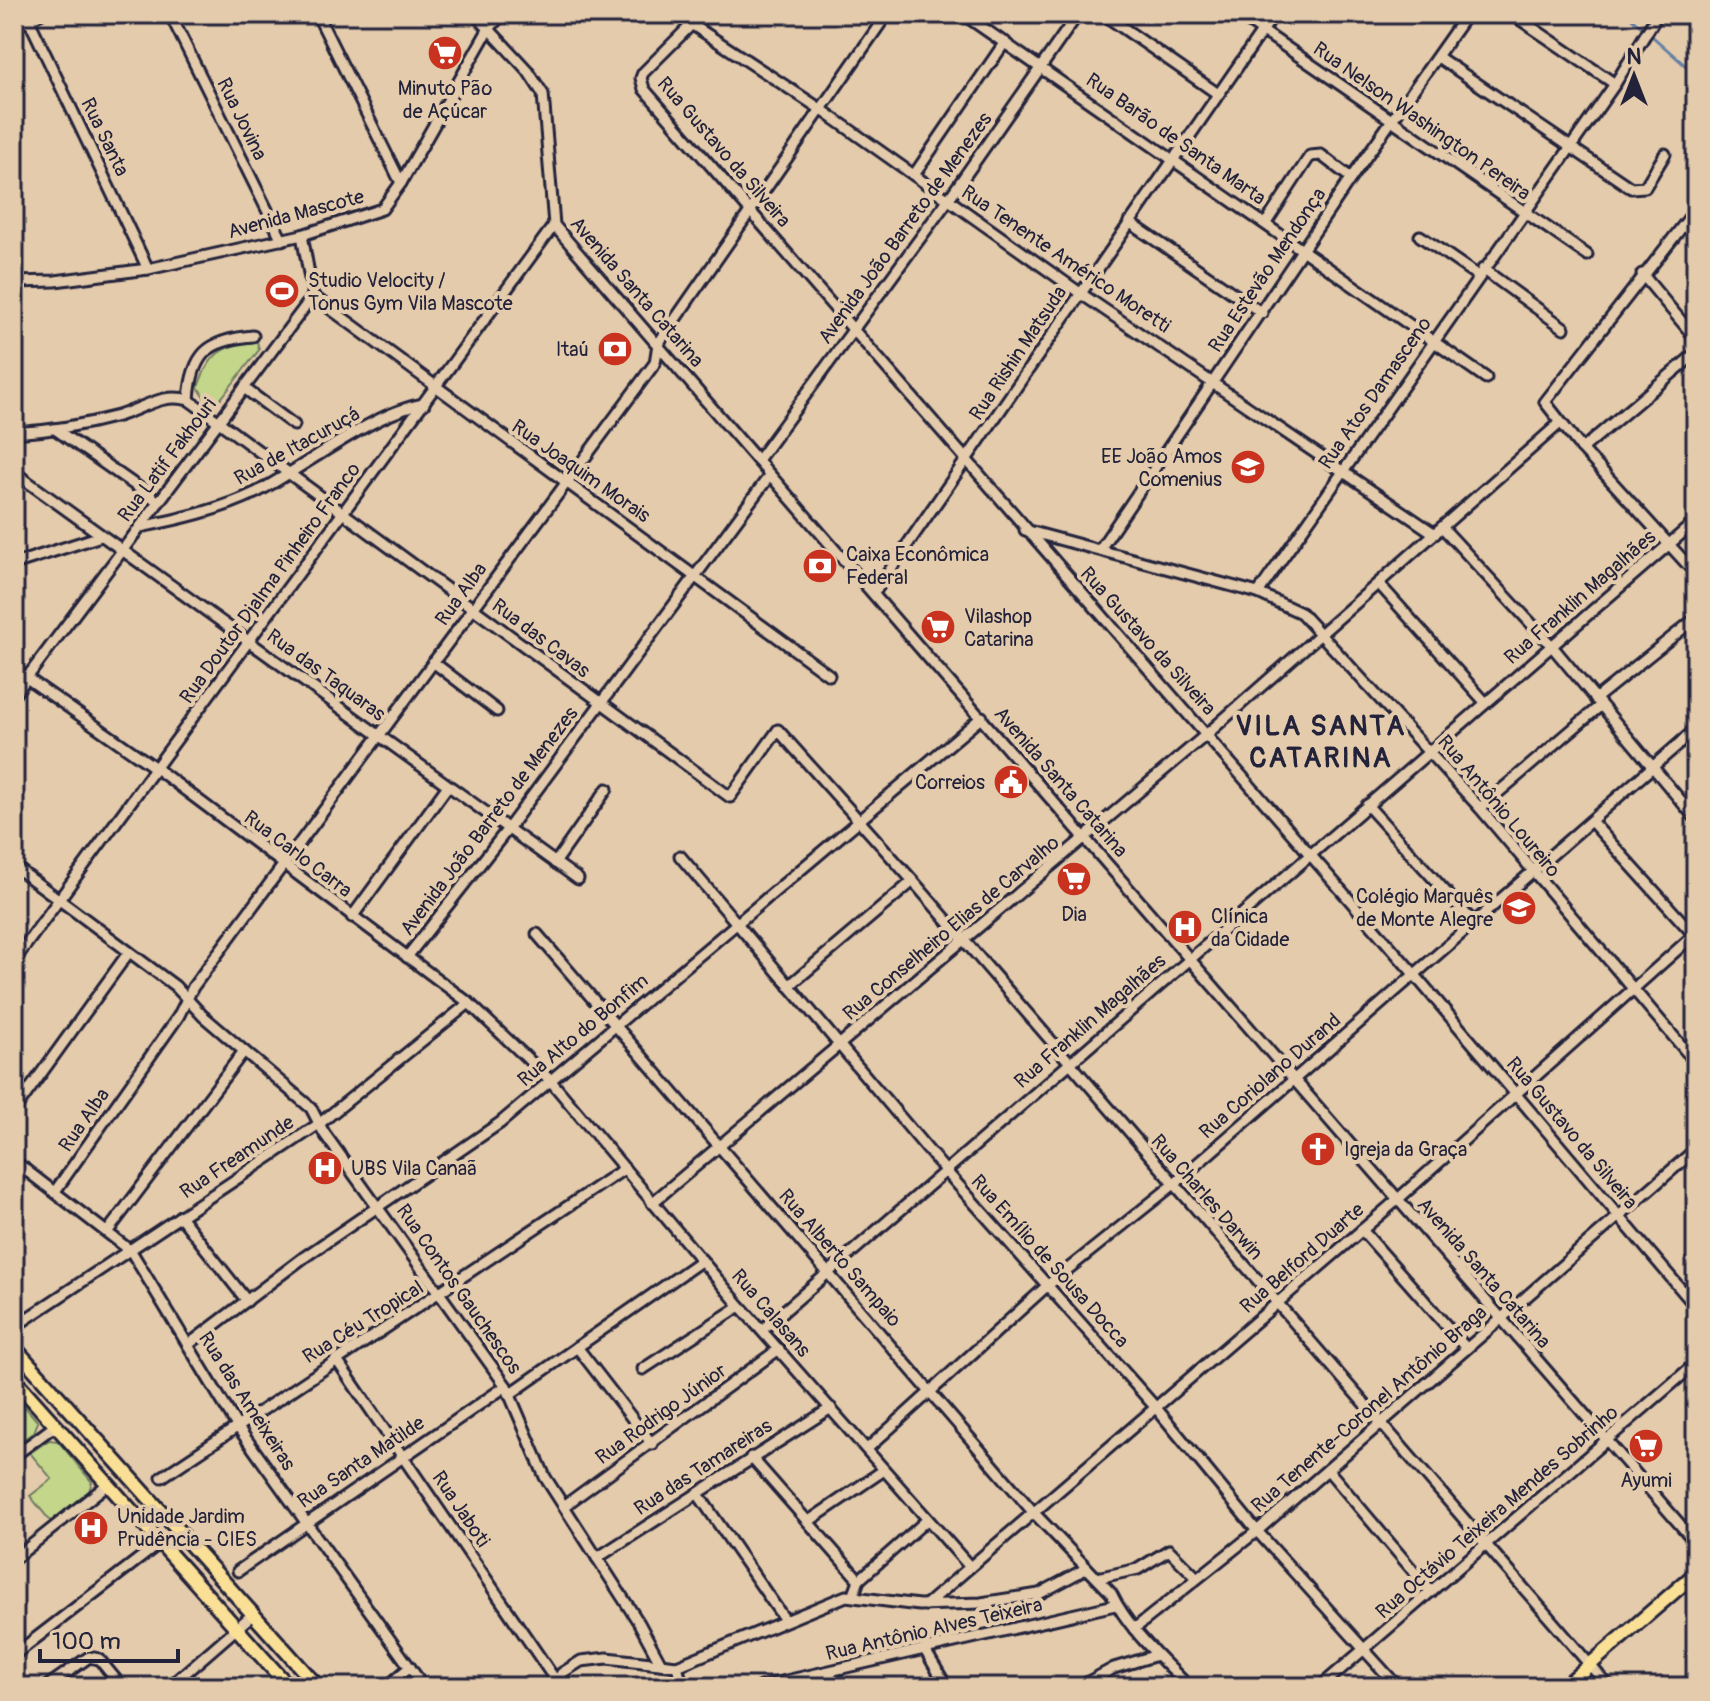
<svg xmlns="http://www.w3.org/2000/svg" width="1710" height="1701" font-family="Pangolin,sans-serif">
	<rect width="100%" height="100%" fill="#e4cbac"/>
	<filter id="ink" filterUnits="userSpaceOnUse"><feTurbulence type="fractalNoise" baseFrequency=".0125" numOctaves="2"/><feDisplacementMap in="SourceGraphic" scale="16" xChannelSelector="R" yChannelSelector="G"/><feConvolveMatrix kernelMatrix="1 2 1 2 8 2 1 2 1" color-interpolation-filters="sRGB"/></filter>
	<g filter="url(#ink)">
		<g fill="#c3d68a" stroke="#727c62" stroke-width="2">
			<path d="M 257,341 L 259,350 L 212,410 L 198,387 C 211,351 221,347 257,341 Z"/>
			<polygon points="14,1394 38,1422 34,1432 17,1444"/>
			<polygon points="49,1440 58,1441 92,1482 89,1491 51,1522 30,1496 52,1479 30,1453"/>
		</g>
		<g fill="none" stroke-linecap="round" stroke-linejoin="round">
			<polyline stroke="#6380a4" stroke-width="3" points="1627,14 1696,75"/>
			<defs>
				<g id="minor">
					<polyline points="170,14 282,240"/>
					<polyline points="317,14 401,183"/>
					<path d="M 475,14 L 528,71 L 543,94 L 554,225 L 565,238 C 942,673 1318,1109 1696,1543"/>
					<polyline points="676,14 822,110 1080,293 1435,534"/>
					<polyline points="963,14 1486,378"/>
					<polyline points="1103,14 1218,94"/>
					<polyline points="1238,14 1587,255"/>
					<polyline points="1512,14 1615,84"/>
					<polyline points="29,20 148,269"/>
					<polyline points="692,24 643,73 641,78 644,89 1414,974 1696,1307"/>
					<polyline points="14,27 40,14"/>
					<polyline points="1438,57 1631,188 1645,187 1665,154"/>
					<polyline points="914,175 1005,42"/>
					<polyline points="1696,209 1545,402 1582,449 1696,574"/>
					<polyline points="1129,222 1262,313"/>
					<polyline points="1266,223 1310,156 1321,155 1351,178"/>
					<polyline points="1420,236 1478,276"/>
					<polyline points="1483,269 1564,328"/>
					<polyline points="1642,274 1696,339"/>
					<polyline points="14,282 55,281 148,269 302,235 382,209 401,183 488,30 502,14"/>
					<polyline points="313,296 829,675"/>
					<polyline points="244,388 294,425"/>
					<path d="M 189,400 C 192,354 207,340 253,336"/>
					<polyline points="55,429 159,502"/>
					<path d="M 14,433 C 49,431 84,425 118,416 C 143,409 162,392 189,400 L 730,797 L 778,730 L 913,881 L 1609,1687"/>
					<polyline points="1582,449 1696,353"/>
					<polyline points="758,460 948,200 1078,14"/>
					<polyline points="14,472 578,879"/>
					<path d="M 140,527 C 180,519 220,510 257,492 C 305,467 373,412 424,404"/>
					<polyline points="1442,527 1551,645 1696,819"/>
					<polyline points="1025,530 1258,593 1301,613 1480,808 1696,1063"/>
					<polyline points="1100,549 1351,178 1467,14"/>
					<polyline points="14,564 101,536"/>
					<polyline points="1380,585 1485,702"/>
					<polyline points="874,593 1274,14"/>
					<polyline points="1258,593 1615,84 1658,14"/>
					<polyline points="433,662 497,711"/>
					<polyline points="14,669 157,769 469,1003 550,1080 740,1306 970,1567"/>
					<polyline points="14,695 313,296 302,235"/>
					<polyline points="1595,699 1696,618"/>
					<polyline points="1367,805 1473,922"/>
					<polyline points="1480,808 1600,706"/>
					<polyline points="1591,821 1694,935"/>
					<polyline points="680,856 944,1169 1157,1409 1257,1531 1398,1687"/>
					<polyline points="555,863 607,789"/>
					<polyline points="14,866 175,986 203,1016 311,1108 324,1133 506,1386 545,1477 639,1623 661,1664"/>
					<polyline points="352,917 447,787"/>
					<path d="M 537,934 L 1034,1513 L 1111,1593 C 1128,1629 1161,1658 1189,1687"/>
					<polyline points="407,957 507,830 770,475"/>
					<polyline points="14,961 554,225"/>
					<polyline points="789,986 913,881"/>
					<polyline points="14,1111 129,952"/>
					<polyline points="14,1161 131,1251 237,1426 424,1687"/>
					<polyline points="14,1180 24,1168"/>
					<polyline points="56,1190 178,1017 193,987 655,363 658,344 887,14"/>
					<polyline points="652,1203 1207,734 1560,423"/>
					<polyline points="180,1216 247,1301"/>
					<polyline points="1362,1230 1466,1348"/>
					<polyline points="108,1231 244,1051"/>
					<polyline points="14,1327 319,1124 469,1003"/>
					<polyline points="762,1330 1696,521"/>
					<polyline points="188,1345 303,1258 500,1123 982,717"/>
					<polyline points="577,1347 652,1444"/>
					<polyline points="336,1359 556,1681"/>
					<polyline points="643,1369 740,1306"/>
					<polyline points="510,1394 702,1260"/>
					<polyline points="867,1449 1048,1285 1173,1185 1696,729"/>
					<polyline points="14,1456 56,1425"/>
					<polyline points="751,1457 859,1580 853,1596"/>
					<polyline points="1328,1470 1431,1592"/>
					<polyline points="162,1477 624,1169"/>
					<polyline points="698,1494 785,1620"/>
					<polyline points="564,1506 779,1349"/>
					<polyline points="809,1521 884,1470"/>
					<polyline points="597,1558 831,1408"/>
					<polyline points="14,1559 108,1484"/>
					<polyline points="238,1571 506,1386"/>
					<polyline points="1097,1578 1138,1569 1169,1550 1196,1577"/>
					<polyline points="859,1580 927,1520"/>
					<polyline points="926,1605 1397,1200 1696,933"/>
					<polyline points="1134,1629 1257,1531 1696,1149"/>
					<polyline points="925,1650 947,1687"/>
					<polyline points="14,1655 161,1542"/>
					<polyline points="677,1666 683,1687"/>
					<polyline points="821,1673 850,1687"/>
					<polyline points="46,1687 89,1657 99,1659 122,1687"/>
					<polyline points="169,1687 252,1615"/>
					<polyline points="387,1687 410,1667"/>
					<polyline points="553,1687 562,1673 581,1661 607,1658 677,1666 846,1596 919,1605 981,1603 1039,1594 1087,1568"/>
					<polyline points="760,1687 1115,1605"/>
					<polyline points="1079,1687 1114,1668 1157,1655"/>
					<polyline points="1320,1687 1696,1363"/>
				</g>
				<g id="major">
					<polyline points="14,1347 318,1687"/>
					<polyline points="14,1379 289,1687"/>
					<polyline points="1564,1687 1696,1573"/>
				</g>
			</defs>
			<use href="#minor" stroke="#22223b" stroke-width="15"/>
			<use href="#major" stroke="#22223b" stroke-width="18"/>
			<use href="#minor" stroke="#e4cbac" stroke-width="9"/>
			<use href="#major" stroke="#fadf96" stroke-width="12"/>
		</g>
	</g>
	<defs>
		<symbol id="supermarket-disc" viewBox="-11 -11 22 22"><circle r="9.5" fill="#c8321e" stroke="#e4cbac"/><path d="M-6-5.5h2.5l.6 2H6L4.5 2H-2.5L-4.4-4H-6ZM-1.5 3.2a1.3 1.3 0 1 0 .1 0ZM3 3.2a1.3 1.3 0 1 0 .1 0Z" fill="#fff"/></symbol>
		<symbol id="stadium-disc" viewBox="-11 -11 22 22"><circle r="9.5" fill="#c8321e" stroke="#e4cbac"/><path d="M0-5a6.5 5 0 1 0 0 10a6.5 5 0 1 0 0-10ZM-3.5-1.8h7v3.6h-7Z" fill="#fff"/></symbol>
		<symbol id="bank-disc" viewBox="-11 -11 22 22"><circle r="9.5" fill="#c8321e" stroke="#e4cbac"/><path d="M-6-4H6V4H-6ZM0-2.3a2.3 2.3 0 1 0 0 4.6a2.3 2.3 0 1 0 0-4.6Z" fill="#fff"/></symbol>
		<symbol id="school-disc" viewBox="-11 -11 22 22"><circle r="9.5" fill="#c8321e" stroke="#e4cbac"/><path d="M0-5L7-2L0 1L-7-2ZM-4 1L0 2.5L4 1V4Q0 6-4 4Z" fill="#fff"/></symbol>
		<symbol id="civic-disc" viewBox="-11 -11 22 22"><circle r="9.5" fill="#c8321e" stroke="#e4cbac"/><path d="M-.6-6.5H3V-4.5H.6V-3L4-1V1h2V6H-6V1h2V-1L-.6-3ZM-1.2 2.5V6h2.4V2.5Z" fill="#fff"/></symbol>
		<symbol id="hospital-disc" viewBox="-11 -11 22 22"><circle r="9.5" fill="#c8321e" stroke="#e4cbac"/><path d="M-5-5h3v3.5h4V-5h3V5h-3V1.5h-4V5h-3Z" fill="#fff"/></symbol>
		<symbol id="church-disc" viewBox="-11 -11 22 22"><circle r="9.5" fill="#c8321e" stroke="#e4cbac"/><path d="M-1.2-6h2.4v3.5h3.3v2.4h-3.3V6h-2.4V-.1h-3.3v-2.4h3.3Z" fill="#fff"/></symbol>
	</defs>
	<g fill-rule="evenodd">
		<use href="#supermarket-disc" x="425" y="33" width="40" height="40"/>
		<use href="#stadium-disc" x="262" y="271" width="40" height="40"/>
		<use href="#bank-disc" x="595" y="329" width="40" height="40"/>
		<use href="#school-disc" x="1228" y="447" width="40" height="40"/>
		<use href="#bank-disc" x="800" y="546" width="40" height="40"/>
		<use href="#supermarket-disc" x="918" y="607" width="40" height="40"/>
		<use href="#civic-disc" x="991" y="762" width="40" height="40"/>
		<use href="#supermarket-disc" x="1054" y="859" width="40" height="40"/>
		<use href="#school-disc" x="1499" y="888" width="40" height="40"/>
		<use href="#hospital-disc" x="1165" y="907" width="40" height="40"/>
		<use href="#church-disc" x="1298" y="1129" width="40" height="40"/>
		<use href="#hospital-disc" x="305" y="1148" width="40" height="40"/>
		<use href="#supermarket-disc" x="1626" y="1426" width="40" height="40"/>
		<use href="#hospital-disc" x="71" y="1508" width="40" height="40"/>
	</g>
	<g text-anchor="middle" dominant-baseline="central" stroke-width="8" stroke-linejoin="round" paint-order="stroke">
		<g font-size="20" fill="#22223b" stroke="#e4cbac" text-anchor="start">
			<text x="445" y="88" text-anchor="middle">Minuto Pão<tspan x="445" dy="23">de Açúcar</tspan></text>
			<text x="308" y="280">Studio Velocity /<tspan x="308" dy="23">Tonus Gym Vila Mascote</tspan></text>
			<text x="589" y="349" text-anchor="end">Itaú</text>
			<text x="1222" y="456" text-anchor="end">EE João Amos<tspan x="1222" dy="23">Comenius</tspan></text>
			<text x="846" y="554">Caixa Econômica<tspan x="846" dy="23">Federal</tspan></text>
			<text x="964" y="616">Vilashop<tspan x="964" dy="23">Catarina</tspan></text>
			<text x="985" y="782" text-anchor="end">Correios</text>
			<text x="1493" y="896" text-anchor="end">Colégio Marquês<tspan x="1493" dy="23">de Monte Alegre</tspan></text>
			<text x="1074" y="914" text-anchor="middle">Dia</text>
			<text x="1211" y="916">Clínica<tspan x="1211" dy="23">da Cidade</tspan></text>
			<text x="1344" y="1149">Igreja da Graça</text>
			<text x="351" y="1168">UBS Vila Canaã</text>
			<text x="1646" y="1480" text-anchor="middle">Ayumi</text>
			<text x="117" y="1516">Unidade Jardim<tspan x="117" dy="23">Prudência - CIES</tspan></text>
		</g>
		<g font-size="20" fill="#22223b" stroke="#e4cbac">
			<text transform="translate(242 119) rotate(64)">Rua Jovina</text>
			<text transform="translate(1422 121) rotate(35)">Rua Nelson Washington Pereira</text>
			<text transform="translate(105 137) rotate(64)">Rua Santa</text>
			<text transform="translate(1176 139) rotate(35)">Rua Barão de Santa Marta</text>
			<text transform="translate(724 152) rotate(49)">Rua Gustavo da Silveira</text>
			<text transform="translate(296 214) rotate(-15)">Avenida Mascote</text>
			<text transform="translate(905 228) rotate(-54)">Avenida João Barreto de Menezes</text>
			<text transform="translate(1066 259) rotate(34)">Rua Tenente Américo Moretti</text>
			<text transform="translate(1267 270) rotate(-56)">Rua Estevão Mendonça</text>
			<text transform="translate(637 292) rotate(49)">Avenida Santa Catarina</text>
			<text transform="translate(1018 353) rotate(-56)">Rua Rishin Matsuda</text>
			<text transform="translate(1375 393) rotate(-55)">Rua Atos Damasceno</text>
			<text transform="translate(297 446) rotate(-29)">Rua de Itacuruçá</text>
			<text transform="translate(167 460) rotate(-53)">Rua Latif Fakhouri</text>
			<text transform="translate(581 471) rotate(35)">Rua Joaquim Morais</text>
			<text transform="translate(270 583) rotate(-54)">Rua Doutor Djalma Pinheiro Franco</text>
			<text transform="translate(461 594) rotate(-54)">Rua Alba</text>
			<text transform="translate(1580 597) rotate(-41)">Rua Franklin Magalhães</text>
			<text transform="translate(541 638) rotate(37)">Rua das Cavas</text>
			<text transform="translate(1148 641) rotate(48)">Rua Gustavo da Silveira</text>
			<text transform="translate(326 675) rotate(36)">Rua das Taquaras</text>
			<text transform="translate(1061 782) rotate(49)">Avenida Santa Catarina</text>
			<text transform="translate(1499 806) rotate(50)">Rua Antônio Loureiro</text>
			<text transform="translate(489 821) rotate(-53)">Avenida João Barreto de Menezes</text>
			<text transform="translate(298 854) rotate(37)">Rua Carlo Carra</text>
			<text transform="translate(951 928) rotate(-40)">Rua Conselheiro Elias de Carvalho</text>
			<text transform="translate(1090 1021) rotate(-41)">Rua Franklin Magalhães</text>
			<text transform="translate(583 1030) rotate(-40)">Rua Alto do Bonfim</text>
			<text transform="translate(1270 1076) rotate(-41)">Rua Coriolano Durand</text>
			<text transform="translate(84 1120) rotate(-55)">Rua Alba</text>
			<text transform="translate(1572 1133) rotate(50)">Rua Gustavo da Silveira</text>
			<text transform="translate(237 1157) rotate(-34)">Rua Freamunde</text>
			<text transform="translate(1207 1197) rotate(49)">Rua Charles Darwin</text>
			<text transform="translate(840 1258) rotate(49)">Rua Alberto Sampaio</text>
			<text transform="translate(1302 1258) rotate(-41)">Rua Belford Duarte</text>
			<text transform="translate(1050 1261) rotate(48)">Rua Emílio de Sousa Docca</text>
			<text transform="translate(1484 1273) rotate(49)">Avenida Santa Catarina</text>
			<text transform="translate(459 1289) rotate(55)">Rua Contos Gauchescos</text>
			<text transform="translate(771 1313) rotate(49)">Rua Calasans</text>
			<text transform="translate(363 1322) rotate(-32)">Rua Céu Tropical</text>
			<text transform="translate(247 1401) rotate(57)">Rua das Ameixeiras</text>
			<text transform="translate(1369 1409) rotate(-41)">Rua Tenente-Coronel Antônio Braga</text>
			<text transform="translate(661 1414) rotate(-36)">Rua Rodrigo Júnior</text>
			<text transform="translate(361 1462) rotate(-34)">Rua Santa Matilde</text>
			<text transform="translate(703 1467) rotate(-33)">Rua das Tamareiras</text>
			<text transform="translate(461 1509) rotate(56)">Rua Jaboti</text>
			<text transform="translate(1497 1512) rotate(-41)">Rua Octávio Teixeira Mendes Sobrinho</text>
			<text transform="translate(934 1629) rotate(-13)">Rua Antônio Alves Teixeira</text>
		</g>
		<g font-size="28" font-weight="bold" letter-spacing="2" fill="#22223b" stroke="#e4cbac">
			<text x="1321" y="726">VILA SANTA<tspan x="1321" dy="32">CATARINA</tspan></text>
		</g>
	</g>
	<rect width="1710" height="1701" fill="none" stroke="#e4cbac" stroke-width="48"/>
	<rect x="24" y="24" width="1662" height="1653" fill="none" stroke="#22223b" stroke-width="3" filter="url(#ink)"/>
	<g transform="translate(1634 76)" stroke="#e4cbac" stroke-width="6" paint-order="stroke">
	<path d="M0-6L14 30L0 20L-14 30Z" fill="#22223b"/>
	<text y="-12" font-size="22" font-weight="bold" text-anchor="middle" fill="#22223b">N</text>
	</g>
	<path d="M40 1649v12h138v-12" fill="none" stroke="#22223b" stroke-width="4"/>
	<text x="52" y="1649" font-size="24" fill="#22223b" stroke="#e4cbac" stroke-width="6" paint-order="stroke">100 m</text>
</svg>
